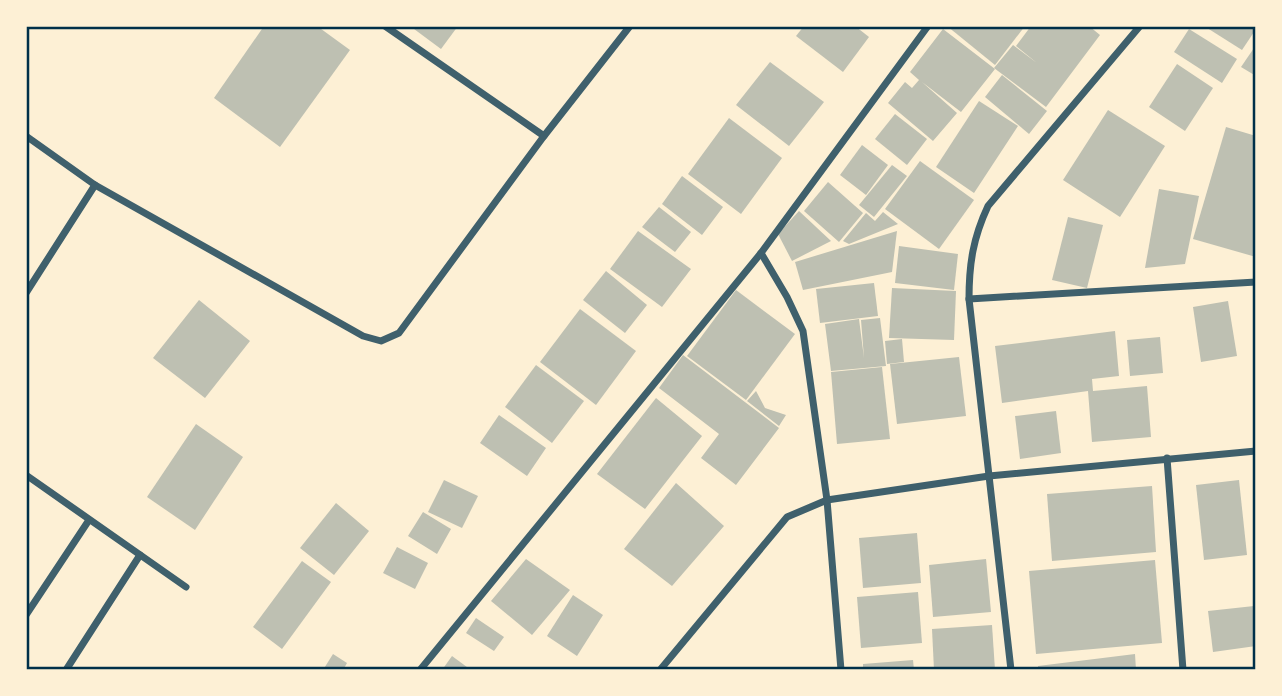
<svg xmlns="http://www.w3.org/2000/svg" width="1282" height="696" font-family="'PT Sans Narrow',sans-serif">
	<rect width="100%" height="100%" fill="#fdf0d5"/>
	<g fill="#bec0b2">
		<polygon points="264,26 317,26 350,50 280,147 214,98"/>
		<polygon points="410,26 458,26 441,49"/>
		<polygon points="804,26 855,26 869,37 843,72 796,36"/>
		<polygon points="947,26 1025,26 995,65"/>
		<polygon points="1031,26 1089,26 1100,35 1046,107 994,68 1013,45 1037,63 1016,46"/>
		<polygon points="1204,26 1256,26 1256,29 1242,50"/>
		<polygon points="943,29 995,69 961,112 922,82 957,113 933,141 888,103 905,82 912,88 919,80 910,72"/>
		<polygon points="1189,29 1237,59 1222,83 1174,52"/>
		<polygon points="1256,45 1256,76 1241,67"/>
		<polygon points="770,62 824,102 789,146 736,105"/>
		<polygon points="1177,64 1213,88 1185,131 1149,107"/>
		<polygon points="1002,75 1047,111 1029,134 985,97"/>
		<polygon points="979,101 1018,126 974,193 936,167"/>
		<polygon points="1108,110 1165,146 1120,217 1063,180"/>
		<polygon points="895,114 927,139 907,165 875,139"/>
		<polygon points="729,118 782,158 741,214 688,174"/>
		<polygon points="1226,127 1256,136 1256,257 1193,239"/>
		<polygon points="862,145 888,165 866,195 840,175"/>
		<polygon points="920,161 974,200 939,249 885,209"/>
		<polygon points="892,165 907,176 874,217 859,205"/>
		<polygon points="682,176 723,207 702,235 662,204"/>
		<polygon points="828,182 863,213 839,242 804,211"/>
		<polygon points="1159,189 1199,196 1185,264 1145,268"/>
		<polygon points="659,207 691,232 675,252 642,227"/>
		<polygon points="799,211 831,241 792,261 778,234"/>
		<polygon points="883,212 898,224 849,244 843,241 866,213 875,221"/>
		<polygon points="1068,217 1103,225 1087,288 1052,280"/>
		<polygon points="638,231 691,269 662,307 610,269"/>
		<polygon points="897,231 892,272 803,290 795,262"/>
		<polygon points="899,246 958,254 954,290 895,283"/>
		<polygon points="606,271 647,305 625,333 583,300"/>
		<polygon points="874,283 878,316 820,323 816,289"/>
		<polygon points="892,288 956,291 954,340 889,338"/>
		<polygon points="736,290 795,334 746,400 687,356"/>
		<polygon points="199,300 250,341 205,398 153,358"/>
		<polygon points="1228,301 1237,356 1201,362 1193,307"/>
		<polygon points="580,309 636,351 596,405 540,362"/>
		<polygon points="880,318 886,366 831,371 825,324 859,319 864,358 861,320"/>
		<polygon points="1115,331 1119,376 1092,379 1093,391 1147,386 1151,437 1092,442 1088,391 1002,403 995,346"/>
		<polygon points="1160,337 1163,373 1130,376 1127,340"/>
		<polygon points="902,339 904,362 887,364 885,341"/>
		<polygon points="683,355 779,428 736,485 701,458 719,434 659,388"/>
		<polygon points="959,357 966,416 897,424 890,364"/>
		<polygon points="536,365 584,401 552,443 505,407"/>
		<polygon points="882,367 890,439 837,444 831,372"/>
		<polygon points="756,391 765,408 786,415 779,426 747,401"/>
		<polygon points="656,398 702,436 645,509 597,474"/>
		<polygon points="1056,411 1061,453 1020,459 1015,416"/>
		<polygon points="499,415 546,448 527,476 480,443"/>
		<polygon points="196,424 243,457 195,530 147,497"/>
		<polygon points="444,480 478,496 462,528 428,512"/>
		<polygon points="1239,480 1247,555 1204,560 1196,485"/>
		<polygon points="676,483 724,526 672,586 624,549"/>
		<polygon points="1152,486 1156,552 1052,561 1047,494"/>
		<polygon points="336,503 369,531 334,575 300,548"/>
		<polygon points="423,512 451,529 437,554 408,536"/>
		<polygon points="917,533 921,583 863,588 859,538"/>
		<polygon points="397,547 428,563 415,589 383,573"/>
		<polygon points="526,559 570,590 532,635 491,601"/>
		<polygon points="986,559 991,612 933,617 929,565"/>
		<polygon points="1155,560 1162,643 1036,654 1029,571"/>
		<polygon points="302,561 331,582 282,649 253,627"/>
		<polygon points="918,592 922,643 861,648 857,597"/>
		<polygon points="573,595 603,615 577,656 547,636"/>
		<polygon points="1254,606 1256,646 1213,652 1208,611"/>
		<polygon points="476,618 504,637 494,651 466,633"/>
		<polygon points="992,625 995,670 934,670 932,629"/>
		<polygon points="333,654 347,663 343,670 323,670"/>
		<polygon points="1135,654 1136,670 1038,670 1038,666"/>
		<polygon points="452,656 471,670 442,670"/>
		<polygon points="913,660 914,670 863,670 863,664"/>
	</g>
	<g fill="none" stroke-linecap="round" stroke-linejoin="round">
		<g stroke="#3f606c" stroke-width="7">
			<polyline points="385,26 544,136"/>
			<polyline points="26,136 95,185 363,336 381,341 399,333 544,136 630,26"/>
			<polyline points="761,253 787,297 803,331 827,500 841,670"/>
			<polyline points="26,293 95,185"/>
			<polyline points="969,299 1256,282"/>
			<polyline points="1167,458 1183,670"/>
			<polyline points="26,475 186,587"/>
			<polyline points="26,615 89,520"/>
			<polyline points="66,670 140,555"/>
			<polyline points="420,670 761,253 928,26"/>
			<polyline points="660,670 787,517 827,500 989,476 1256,451"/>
			<path d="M 1011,670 L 969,299 C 969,264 973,238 988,206 L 1140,26"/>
		</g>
	</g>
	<rect width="1282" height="696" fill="none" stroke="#fdf0d5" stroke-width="56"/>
	<rect x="28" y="28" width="1226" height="640" fill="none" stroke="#003049" stroke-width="2.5"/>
</svg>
